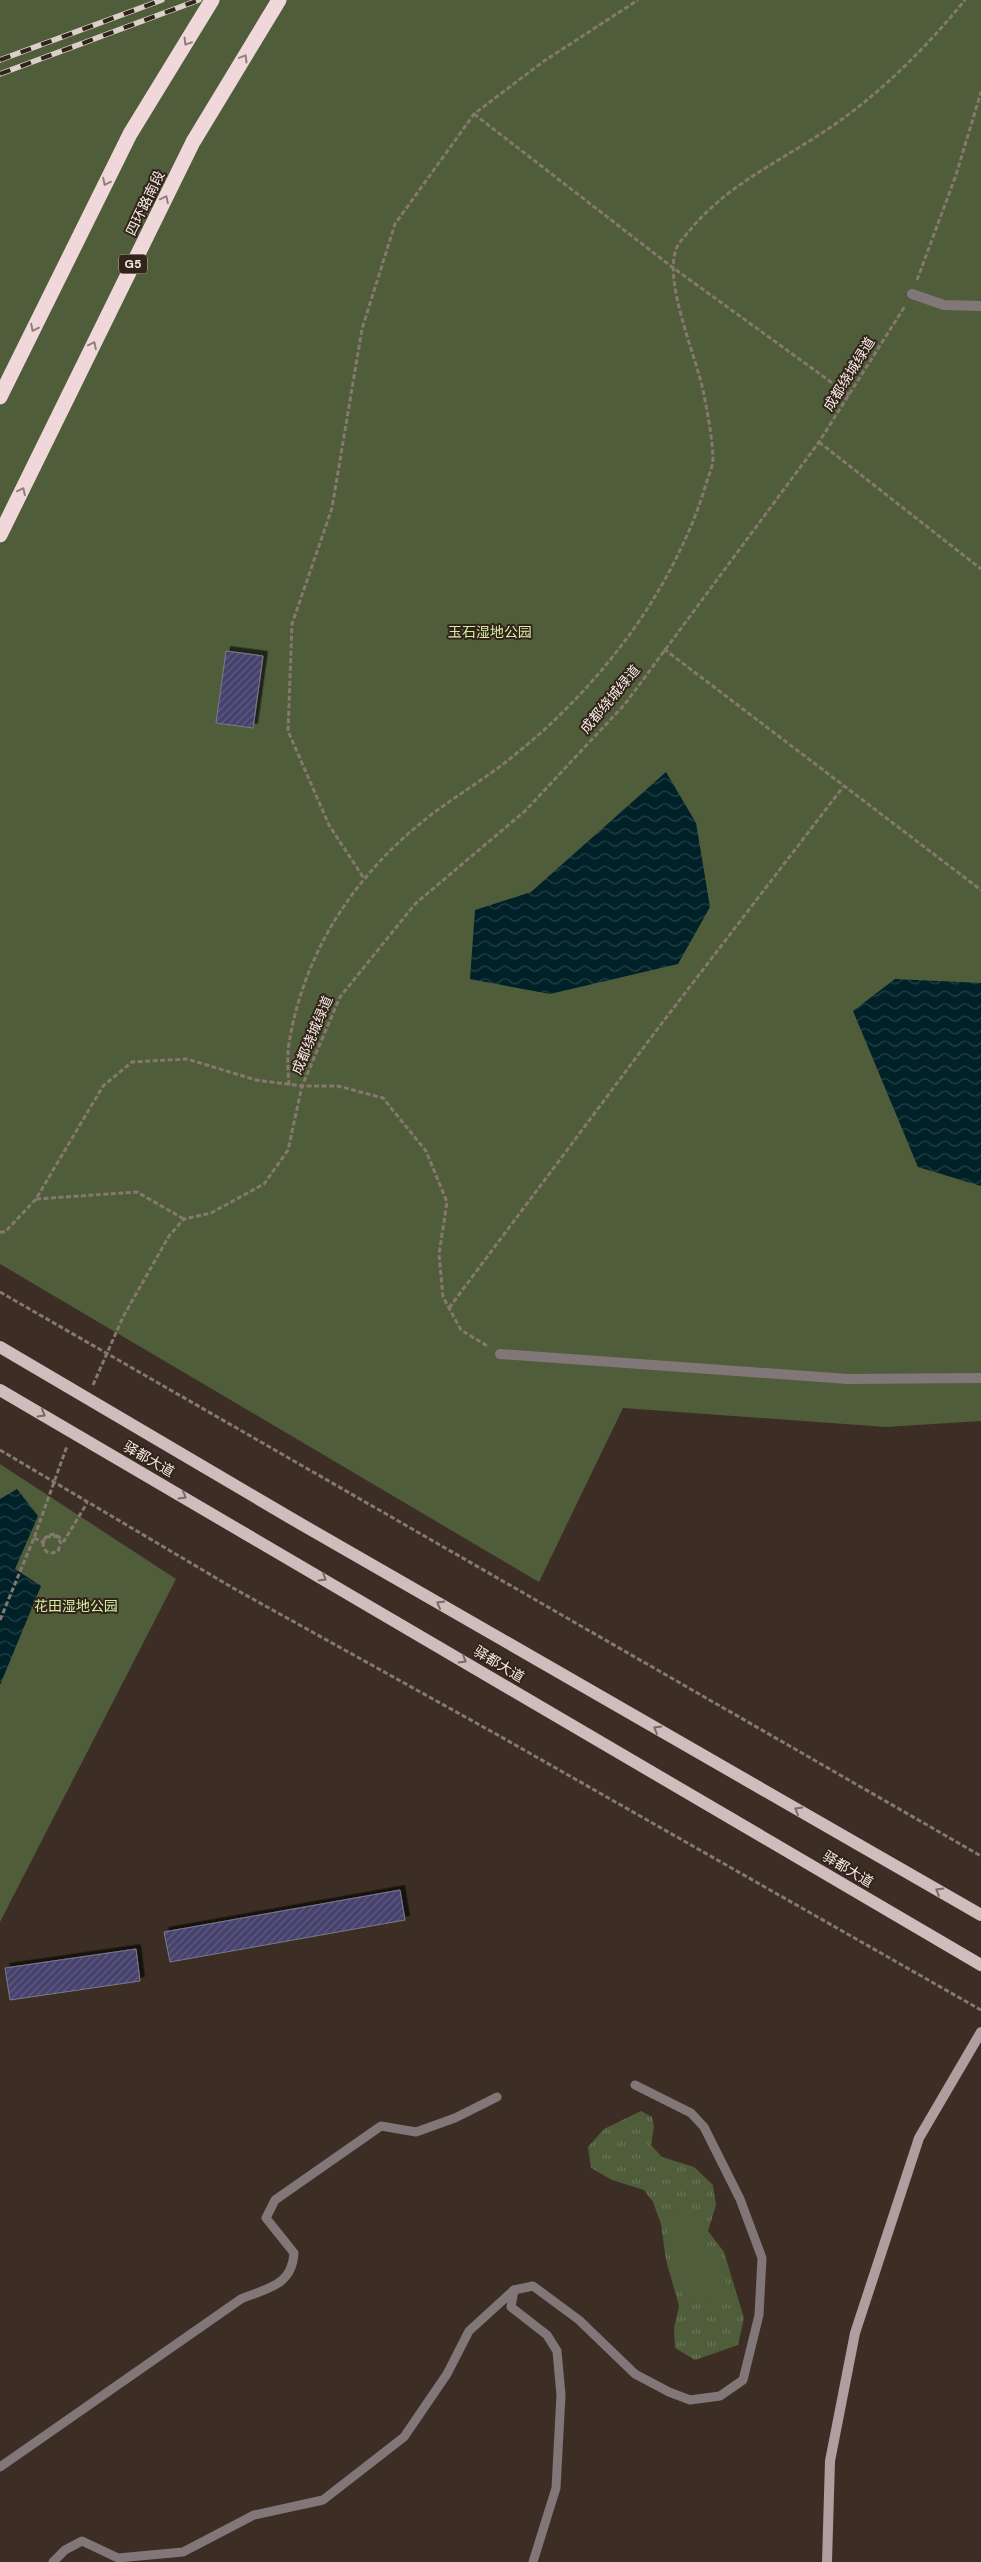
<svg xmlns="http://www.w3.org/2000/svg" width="981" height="2562" font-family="'DM Sans','Noto Sans SC',sans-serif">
	<defs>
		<pattern id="grass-tufts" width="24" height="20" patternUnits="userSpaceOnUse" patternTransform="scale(1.25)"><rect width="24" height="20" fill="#505d3b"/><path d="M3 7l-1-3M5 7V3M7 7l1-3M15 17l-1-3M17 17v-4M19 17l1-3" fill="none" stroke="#6a7457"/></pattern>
		<pattern id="water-waves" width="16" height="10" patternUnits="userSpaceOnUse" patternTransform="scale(1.25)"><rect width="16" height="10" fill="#002128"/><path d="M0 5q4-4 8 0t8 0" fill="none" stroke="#264147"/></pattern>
		<pattern id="building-hatch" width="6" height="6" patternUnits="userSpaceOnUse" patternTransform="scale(1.25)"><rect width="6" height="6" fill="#46426d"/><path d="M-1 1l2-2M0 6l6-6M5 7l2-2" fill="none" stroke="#615d82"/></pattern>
		<filter id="shadow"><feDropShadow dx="4.5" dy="-4.5" stdDeviation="0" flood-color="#0009"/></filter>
	</defs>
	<rect width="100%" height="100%" fill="#3c2e24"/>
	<polygon fill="url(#grass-tufts)" points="641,2111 652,2117 654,2127 651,2145 662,2157 694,2167 713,2185 716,2205 708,2231 724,2252 744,2318 738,2345 695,2360 675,2348 674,2328 679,2306 666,2260 661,2224 653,2202 644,2190 612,2180 591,2168 588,2147 604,2129"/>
	<g fill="#505d3b">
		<polygon points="0,0 981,0 981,1421 886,1427 623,1408 539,1582 0,1264"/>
		<polygon points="0,1464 176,1579 0,1922"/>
		<polygon points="687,2205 702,2223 701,2243 725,2261 726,2292 702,2305 683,2299 668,2231 667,2216"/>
	</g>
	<g fill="url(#water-waves)">
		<polygon points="666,772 696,823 710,907 678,964 550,994 470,979 475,910 531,892"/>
		<polygon points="895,979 981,983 981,1186 918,1167 853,1011"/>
		<polygon points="17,1489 38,1516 15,1569 41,1586 0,1685 0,1499"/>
	</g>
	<g fill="url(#building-hatch)" stroke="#7b7a8d" filter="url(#shadow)">
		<polygon points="226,651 263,656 253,728 216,723"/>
		<polygon points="400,1890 405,1920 170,1962 164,1932"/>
		<polygon points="136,1949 140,1981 10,2000 5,1968"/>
	</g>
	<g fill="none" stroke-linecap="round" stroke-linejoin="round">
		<g stroke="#84786f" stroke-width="3" stroke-dasharray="5 2.5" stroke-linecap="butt">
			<polyline points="474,114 672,267 849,395"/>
			<polyline points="917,280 956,175 981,92"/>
			<polyline points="819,442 981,569"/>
			<polyline points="664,649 981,890"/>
			<polyline points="363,877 329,825 288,731 292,624 332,508 362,329 395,224 474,114 544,61 638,0"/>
			<path d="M 289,1085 C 288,1072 287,1057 289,1043 C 305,948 357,872 432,814 C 460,793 491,775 517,753 C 558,720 596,680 627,638 C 660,594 691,536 706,484 C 709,475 713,466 713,457 C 712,437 708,415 704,395 C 697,357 662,281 677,247 C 680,241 686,235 690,230 C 730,181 790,157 841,120 C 888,86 928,45 965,0"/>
			<polyline points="36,1199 137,1192 184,1219"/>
			<polyline points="0,1232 5,1232 36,1199 103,1086 132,1062 187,1059 256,1080 302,1086 338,1086 383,1098 426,1151 447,1202 439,1254 443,1297 461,1330 489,1347"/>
			<polyline points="0,1292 981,1856"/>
			<polyline points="449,1308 659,1027 843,787"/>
			<polyline points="93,1385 123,1317 169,1236 184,1219 211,1213 264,1184 288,1150 302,1086 340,997 415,904 525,811 625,704 819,442 905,306"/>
			<polyline points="0,1450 233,1588 496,1734 981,2010"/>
			<path d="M 34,1538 L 43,1542 L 47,1537 L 56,1536 L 61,1543 L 58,1551 L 52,1553 L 47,1552 C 39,1544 44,1534 55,1534 L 64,1541 L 87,1503"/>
			<polyline points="0,1620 34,1538 67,1446"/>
		</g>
		<g stroke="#817778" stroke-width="9">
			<path d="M 0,2467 L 241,2299 C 267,2288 292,2286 294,2253 L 266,2218 L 275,2200 L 381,2126 L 416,2132 L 455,2118 L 497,2097"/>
			<polyline points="53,2562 65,2550 82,2541 118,2558 183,2552 254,2515 323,2500 404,2437 447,2374 469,2331 514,2290"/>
			<polyline points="533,2562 556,2488 561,2395 557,2351 547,2335 511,2307 514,2290 533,2286 579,2320 635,2374 669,2392 690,2400 720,2396 743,2380 759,2315 762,2258 740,2199 704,2127 691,2113 635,2085"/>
		</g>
		<g stroke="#817778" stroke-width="10">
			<polyline points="912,294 944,305 981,306"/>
			<polyline points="500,1354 848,1379 981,1378"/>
		</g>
		<polyline stroke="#ae9e9f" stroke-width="10" points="827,2562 830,2461 855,2333 919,2138 981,2032"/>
		<g stroke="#d1bcbd" stroke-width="12">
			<polyline points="0,1347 294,1520 981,1915"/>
			<polyline points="0,1390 981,1965"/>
		</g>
		<g stroke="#f0d7d9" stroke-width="15">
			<polyline points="0,397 130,134 212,0"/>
			<polyline points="0,535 193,142 279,0"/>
		</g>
		<defs>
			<g id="rail">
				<polyline points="0,60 162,0"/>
				<polyline points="0,74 199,0"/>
			</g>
		</defs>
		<use href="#rail" stroke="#dbd0c9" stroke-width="5.5"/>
		<use href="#rail" stroke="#32241a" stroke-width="4" stroke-dasharray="11" stroke-linecap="butt"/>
	</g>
	<defs><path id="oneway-chevron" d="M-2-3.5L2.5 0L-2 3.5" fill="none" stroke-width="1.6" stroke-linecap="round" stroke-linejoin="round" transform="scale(1.25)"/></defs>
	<g stroke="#917e7a">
		<use href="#oneway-chevron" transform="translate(187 42) rotate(122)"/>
		<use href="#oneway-chevron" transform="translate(244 58) rotate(-59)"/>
		<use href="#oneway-chevron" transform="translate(106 182) rotate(116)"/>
		<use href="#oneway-chevron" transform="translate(165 199) rotate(-64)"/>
		<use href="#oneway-chevron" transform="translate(34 328) rotate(116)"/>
		<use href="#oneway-chevron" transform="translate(93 345) rotate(-64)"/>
		<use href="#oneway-chevron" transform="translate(22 491) rotate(-64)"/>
	</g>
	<g stroke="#7a6863">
		<use href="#oneway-chevron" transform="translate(42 1414) rotate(30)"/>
		<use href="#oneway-chevron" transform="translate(183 1496) rotate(30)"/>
		<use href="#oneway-chevron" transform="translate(323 1578) rotate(31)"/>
		<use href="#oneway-chevron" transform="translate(440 1604) rotate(-150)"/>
		<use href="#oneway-chevron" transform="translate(463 1660) rotate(31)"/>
		<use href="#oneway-chevron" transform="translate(657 1729) rotate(-150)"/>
		<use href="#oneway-chevron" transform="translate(798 1810) rotate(-150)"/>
		<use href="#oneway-chevron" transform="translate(939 1891) rotate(-150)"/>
	</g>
	<g text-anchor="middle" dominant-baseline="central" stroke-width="4" stroke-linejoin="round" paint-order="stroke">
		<rect fill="#32241a" stroke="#bbb0a8" stroke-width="1" x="119" y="254.5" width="28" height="19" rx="4"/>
		<g font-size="12" font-weight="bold" fill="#f6ece5">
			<text x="133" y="264">G5</text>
		</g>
		<g font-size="14" fill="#f6ece5" stroke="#32241a">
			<text transform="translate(145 203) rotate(-64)">四环路南段</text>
			<text transform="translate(849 374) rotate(-58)">成都绕城绿道</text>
			<text transform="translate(610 699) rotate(-50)">成都绕城绿道</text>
			<text transform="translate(312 1035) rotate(-67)">成都绕城绿道</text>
			<text transform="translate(149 1459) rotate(30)">驿都大道</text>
			<text transform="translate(499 1664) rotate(31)">驿都大道</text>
			<text transform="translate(848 1869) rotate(31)">驿都大道</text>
		</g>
		<g font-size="14" fill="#d1eda3" stroke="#32241a">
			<text x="490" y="632">玉石湿地公园</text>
			<text x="76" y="1606">花田湿地公园</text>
		</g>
	</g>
</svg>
